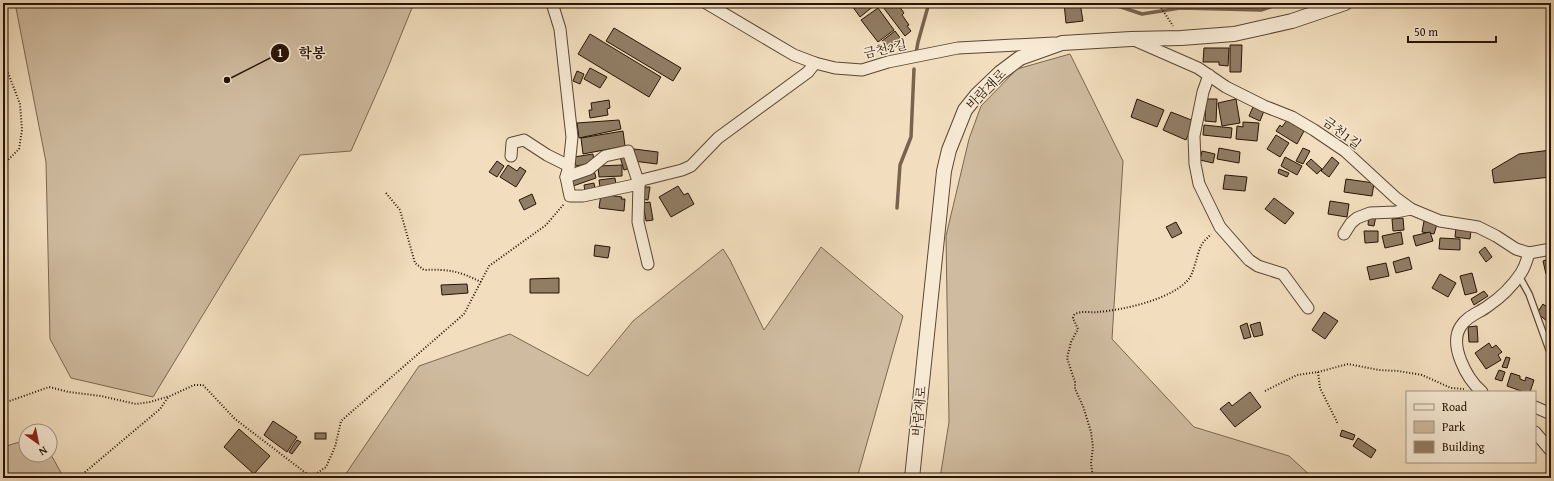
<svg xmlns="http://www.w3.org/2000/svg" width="1554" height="481" font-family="'Gentium Book Plus','Noto Serif KR',serif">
	<rect width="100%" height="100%" fill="#f2debe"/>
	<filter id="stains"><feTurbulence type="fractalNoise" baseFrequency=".005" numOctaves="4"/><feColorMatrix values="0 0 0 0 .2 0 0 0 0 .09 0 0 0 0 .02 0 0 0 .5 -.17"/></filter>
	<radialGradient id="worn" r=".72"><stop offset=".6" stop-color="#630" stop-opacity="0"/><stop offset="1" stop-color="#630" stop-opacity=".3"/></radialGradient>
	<g fill="#cfbb9f" stroke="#7b6752">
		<polygon points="15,3 414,3 386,72 351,151 300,155 153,397 71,378 50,339 46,162"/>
		<polygon points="1070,54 1123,161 1112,339 1194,427 1289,456 1313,478 940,478 949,422 946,236 969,139 981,106 1017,69"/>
		<polygon points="821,247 903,316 857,478 343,478 419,366 510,334 588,376 633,321 723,249 730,260 764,330"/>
		<polygon points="26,440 26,455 50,455 50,453 64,478 3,478 3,447"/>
	</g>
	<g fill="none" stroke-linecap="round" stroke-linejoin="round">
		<g stroke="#77634e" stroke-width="3.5">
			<polyline points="1109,3 1142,14 1180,8 1261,10 1282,3"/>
			<polyline points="916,53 918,42 929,3"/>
			<polyline points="897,208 900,165 911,137 914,69"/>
		</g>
	</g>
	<g fill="#917d65" stroke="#271305">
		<polygon points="850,3 874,3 875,5 860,17"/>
		<polygon points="889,3 897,3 904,13 902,15 909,25 907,26 911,31 905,36 883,7"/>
		<polygon points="1064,3 1080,3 1083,21 1066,23"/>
		<polygon points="878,8 894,30 878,42 861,20"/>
		<polygon points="614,28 681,68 673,81 606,41"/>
		<polygon points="895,31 901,39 888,50 882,41"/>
		<polygon points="590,34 661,77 649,97 578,54"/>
		<polygon points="1230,45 1242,45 1241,72 1230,72"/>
		<polygon points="1204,48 1229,48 1228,66 1219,65 1219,62 1203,62"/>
		<polygon points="590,68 607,77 600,88 584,79"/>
		<polygon points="577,71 584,74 580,84 573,81"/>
		<polygon points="1137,99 1164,110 1157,127 1131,117"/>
		<polygon points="1206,99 1217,99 1216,122 1205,121"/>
		<polygon points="1236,99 1240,123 1222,126 1218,103"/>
		<polygon points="609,100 610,108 607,109 608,115 590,118 589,110 592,110 591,103"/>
		<polygon points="1253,107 1264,111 1260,121 1249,116"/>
		<polygon points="1171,112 1194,121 1186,140 1163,130"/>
		<polygon points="619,120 621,129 579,138 577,123"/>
		<polygon points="1287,120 1304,131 1297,144 1276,131 1280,125 1282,127"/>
		<polygon points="1243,122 1259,123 1257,141 1236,139 1237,126 1243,127"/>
		<polygon points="1204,125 1232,128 1231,138 1203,135"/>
		<polygon points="623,131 625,146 583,154 581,138"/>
		<polygon points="1276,135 1289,143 1280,157 1267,149"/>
		<polygon points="1219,148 1240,152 1239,163 1217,159"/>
		<polygon points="1303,148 1310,151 1303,164 1296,161"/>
		<polygon points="634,149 658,152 657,164 633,161"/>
		<polygon points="1551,150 1551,177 1494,183 1492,170 1519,154"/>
		<polygon points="1202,151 1215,154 1213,163 1200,160"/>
		<polygon points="593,154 594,163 576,166 574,157"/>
		<polygon points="627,155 631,168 624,170 620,157"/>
		<polygon points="1285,157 1302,166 1297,175 1281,166"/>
		<polygon points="1332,157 1339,163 1329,177 1321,171"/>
		<polygon points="1311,159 1322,169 1317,174 1306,164"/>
		<polygon points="497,161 504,166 497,177 489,172"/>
		<polygon points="508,165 517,171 520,167 526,171 516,187 500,177"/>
		<polygon points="622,165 622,176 599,177 598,166"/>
		<polygon points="1279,169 1289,173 1287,177 1278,173"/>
		<polygon points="594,170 596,178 573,186 570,178"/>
		<polygon points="1225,175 1247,177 1245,191 1223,189"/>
		<polygon points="615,178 616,185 600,187 599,180"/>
		<polygon points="1346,179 1374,183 1372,196 1344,192"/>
		<polygon points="594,183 595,190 585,192 584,185"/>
		<polygon points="678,186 684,195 688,193 694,204 671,217 659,197"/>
		<polygon points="642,187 650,187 648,200 641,199"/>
		<polygon points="532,194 536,204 524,210 519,200"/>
		<polygon points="601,194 622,197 621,199 625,199 624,211 599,208"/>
		<polygon points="1274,198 1294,213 1285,224 1265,209"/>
		<polygon points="1330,201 1349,204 1347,217 1328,214"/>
		<polygon points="650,202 653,220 646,221 643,203"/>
		<polygon points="1369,215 1376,216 1374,226 1368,225"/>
		<polygon points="1403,218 1404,230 1393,231 1392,219"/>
		<polygon points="1424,221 1437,224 1434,234 1422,232"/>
		<polygon points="1176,222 1182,233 1172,238 1166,227"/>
		<polygon points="1456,228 1471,230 1470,239 1455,237"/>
		<polygon points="1364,231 1378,231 1378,242 1365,243"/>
		<polygon points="1401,232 1403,244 1385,248 1382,236"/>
		<polygon points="1430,232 1433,241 1416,246 1413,236"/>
		<polygon points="1440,238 1460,239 1460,250 1439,249"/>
		<polygon points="595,245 610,247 608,258 594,256"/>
		<polygon points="1485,247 1492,257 1486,262 1479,252"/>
		<polygon points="1409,257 1412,269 1396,273 1393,262"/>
		<polygon points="1551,258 1551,274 1546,274 1543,261"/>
		<polygon points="1386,263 1389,276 1370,280 1367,267"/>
		<polygon points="1472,273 1477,292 1465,295 1460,276"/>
		<polygon points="1440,274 1456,283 1448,297 1432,288"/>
		<polygon points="559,278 559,293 530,293 530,279"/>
		<polygon points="467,284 468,293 442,295 441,285"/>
		<polygon points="1484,291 1488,296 1474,305 1471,299"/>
		<polygon points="1551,303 1551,321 1548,322 1537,313 1543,304 1548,308"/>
		<polygon points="1324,312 1338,321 1325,339 1312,330"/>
		<polygon points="1260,322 1263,335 1254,337 1250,325"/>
		<polygon points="1247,323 1251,337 1244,339 1240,326"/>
		<polygon points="1477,326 1478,342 1469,342 1468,327"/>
		<polygon points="1489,343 1492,348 1496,345 1502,352 1498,355 1501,360 1486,369 1475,353"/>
		<polygon points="1506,357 1510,358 1507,368 1502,367"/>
		<polygon points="1499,370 1505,372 1502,381 1495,379"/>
		<polygon points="1511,373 1520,376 1520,379 1525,381 1526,377 1534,380 1530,392 1524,392 1507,386"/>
		<polygon points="1250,392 1261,407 1235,427 1220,409 1229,402 1232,406"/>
		<polygon points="273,421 297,437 287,452 264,435"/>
		<polygon points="239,429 270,456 254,474 224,447"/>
		<polygon points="1342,430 1355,435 1353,440 1340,436"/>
		<rect x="315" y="433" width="11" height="6"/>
		<polygon points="1358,438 1376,450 1371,458 1353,446"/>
		<polygon points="297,440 301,442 292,454 289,452"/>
	</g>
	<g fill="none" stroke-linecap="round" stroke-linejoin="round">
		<defs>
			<polyline id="service" points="1519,276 1529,294 1551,355"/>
			<g id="minor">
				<polyline points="552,3 560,29 572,137 569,166 566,177 570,196 583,196 639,184 642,180 682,170 691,166 718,138 808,72 815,63"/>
				<polyline points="706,3 794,55 815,63 835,68 862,70 888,62 958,48 1054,43"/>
				<polyline points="1134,40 1198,68 1226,87 1264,106 1292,117 1314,130 1345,151 1396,198 1411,209 1440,221 1478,227 1496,236 1516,249 1529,253 1551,249"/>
				<polyline points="1209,75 1203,92 1194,136 1195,164 1199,184 1220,227 1249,260 1258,266 1283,274 1308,308"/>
				<polyline points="511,156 512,143 524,140 547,155 569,166"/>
				<polyline points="566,177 589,169 605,156 628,151 639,184 638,222 648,264"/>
				<polyline points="1344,234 1351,223 1357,218 1370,213 1396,212 1411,209"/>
				<path d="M 1482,392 C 1467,379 1448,345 1461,326 C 1467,316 1479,313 1488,306 C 1500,298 1513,285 1521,273 C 1525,267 1527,260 1529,253"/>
				<polyline points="1535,407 1551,414"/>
				<polyline points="1535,432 1551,451"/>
			</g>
			<polyline id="tertiary" points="912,478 944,171 949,150 965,110 977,95 1000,73 1020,58 1062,43 1131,39 1181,38 1234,34 1292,21 1345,3"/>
		</defs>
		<use href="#service" stroke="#5a4633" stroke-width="8"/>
		<use href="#minor" stroke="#5a4633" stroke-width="13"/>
		<use href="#tertiary" stroke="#5a4633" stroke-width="16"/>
		<g stroke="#271305" stroke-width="2" stroke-dasharray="1 2" stroke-linecap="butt">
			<polyline points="1158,3 1173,26"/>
			<polyline points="3,37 7,70 20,104 22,130 19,149 7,161"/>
			<path d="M 386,193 L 400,210 L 415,263 L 424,270 C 449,269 459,271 481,282"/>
			<polyline points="1318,372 1320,388 1338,424"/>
			<polyline points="1265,391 1297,375 1318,372 1348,364 1379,370 1398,371 1422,375 1451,388 1464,389"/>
			<polyline points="4,403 49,387 69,392 101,396 136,404 150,402 170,396 194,385 203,385 235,419 311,477"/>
			<polyline points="78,478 160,409 169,396"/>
			<polyline points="310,478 326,467 335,447 341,421 464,314 489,266 546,225 564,204"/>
			<path d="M 1093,478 L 1091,463 L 1093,447 L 1091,432 L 1083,406 L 1075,389 L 1075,382 L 1067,358 L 1071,342 L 1078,329 L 1073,318 L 1074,315 C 1080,310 1090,313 1098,312 C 1123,310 1168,300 1186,282 C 1194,276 1196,256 1201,246 C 1203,241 1208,238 1211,234"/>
		</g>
		<use href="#service" stroke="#f7ead5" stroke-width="5.5"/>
		<use href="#minor" stroke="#f7ead5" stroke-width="11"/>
		<use href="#tertiary" stroke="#f7ead5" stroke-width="14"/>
	</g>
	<g text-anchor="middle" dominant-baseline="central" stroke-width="3" stroke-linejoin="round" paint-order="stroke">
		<g font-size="13" fill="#271305" stroke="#f7ead5">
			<text transform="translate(885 49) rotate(-13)">금천2길</text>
			<text transform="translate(986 89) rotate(-45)">바람재로</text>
			<text transform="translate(1342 133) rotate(37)">금천1길</text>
			<text transform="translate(919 411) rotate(-84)">바람재로</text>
		</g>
	</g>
	<path fill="none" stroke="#271305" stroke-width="1.5" d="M227 80L280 53"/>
	<g fill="#271305" stroke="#f7ead5" stroke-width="1.5">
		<circle cx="227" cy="80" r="4"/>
		<circle cx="280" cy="53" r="10"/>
	</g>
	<g font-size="12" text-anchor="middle" font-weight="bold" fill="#fff">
		<text x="280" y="57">1</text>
	</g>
	<g font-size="14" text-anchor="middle" font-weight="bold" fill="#271305" stroke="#f7ead5" stroke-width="3" stroke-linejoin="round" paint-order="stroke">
		<text x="312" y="58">학봉</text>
	</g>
	<rect width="1554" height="481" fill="none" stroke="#f2debe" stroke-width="16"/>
	<rect x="4" y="4" width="1546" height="473" fill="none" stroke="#271305" stroke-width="2"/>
	<rect x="8" y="8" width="1538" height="465" fill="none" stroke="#271305"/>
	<rect x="1406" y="391" width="130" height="72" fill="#f7ead5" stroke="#a49482"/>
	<rect x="1414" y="404" width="20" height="6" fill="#f7ead5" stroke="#a49482"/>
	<text x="1442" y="411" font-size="12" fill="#271305">Road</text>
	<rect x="1414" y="421" width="20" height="12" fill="#cfbb9f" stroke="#a49482"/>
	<text x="1442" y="431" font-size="12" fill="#271305">Park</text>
	<rect x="1414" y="441" width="20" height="12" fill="#917d65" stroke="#a49482"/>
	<text x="1442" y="451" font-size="12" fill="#271305">Building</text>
	<g transform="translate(38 443) rotate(147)"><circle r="19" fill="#f7ead5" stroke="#a49482"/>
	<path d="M0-3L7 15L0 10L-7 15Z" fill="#8f2418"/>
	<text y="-6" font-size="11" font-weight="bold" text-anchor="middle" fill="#271305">N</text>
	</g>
	<path d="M1408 36v6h88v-6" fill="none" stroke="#271305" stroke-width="2"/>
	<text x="1414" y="36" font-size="12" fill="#271305" stroke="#f7ead5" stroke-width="3" paint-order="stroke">50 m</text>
	<rect width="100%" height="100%" filter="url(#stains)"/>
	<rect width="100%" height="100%" fill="url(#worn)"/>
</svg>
